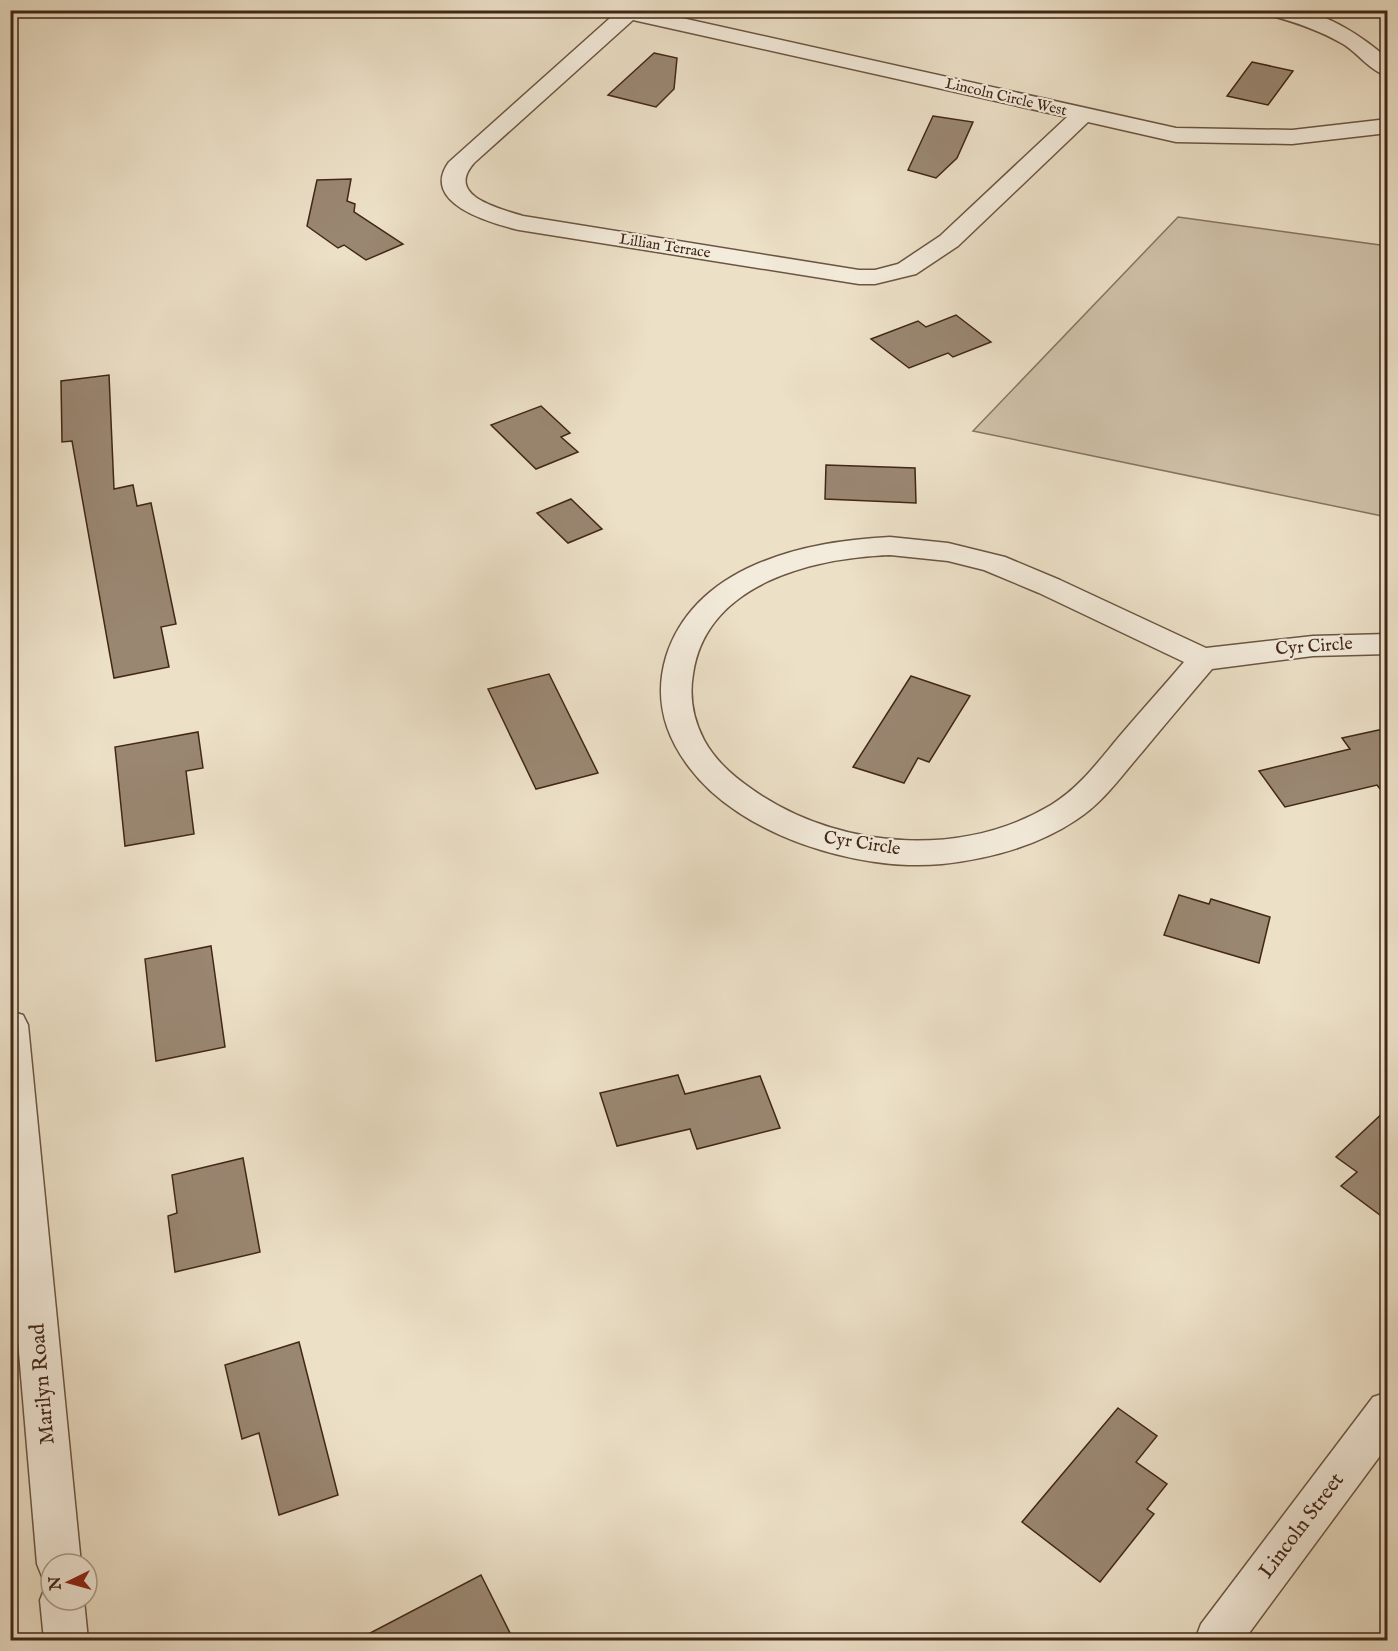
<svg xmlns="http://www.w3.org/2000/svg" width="1398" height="1651" font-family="'IM FELL English',serif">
	<rect width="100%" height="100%" fill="#ece0c7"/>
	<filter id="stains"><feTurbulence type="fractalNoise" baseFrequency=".00333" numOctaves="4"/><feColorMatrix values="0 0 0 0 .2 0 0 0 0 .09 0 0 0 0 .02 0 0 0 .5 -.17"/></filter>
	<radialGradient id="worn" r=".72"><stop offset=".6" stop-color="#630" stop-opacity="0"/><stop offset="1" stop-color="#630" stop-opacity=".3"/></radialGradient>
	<polygon fill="#cfc1a9" stroke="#887460" stroke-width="1.5" points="1178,217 1387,246 1387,517 973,431"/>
	<g fill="#9a8772" stroke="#422716" stroke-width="1.5">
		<polygon points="654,53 677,58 674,89 656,107 608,95"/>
		<polygon points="1252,62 1293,71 1268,105 1227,96"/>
		<polygon points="933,116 973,122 957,158 936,178 908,170"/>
		<polygon points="351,179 347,201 355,204 354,212 403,244 366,260 344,245 338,248 307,226 317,180"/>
		<polygon points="956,315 991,342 953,357 948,353 909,368 871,339 918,321 926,327"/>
		<polygon points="109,375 114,489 133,485 137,506 151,503 176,624 161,627 169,667 114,678 72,441 62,442 61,381"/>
		<polygon points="541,406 570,433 561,437 578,452 536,469 491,425"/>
		<polygon points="826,465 915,468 916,503 825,499"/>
		<polygon points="571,499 602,529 568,543 537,513"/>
		<polygon points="549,674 598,773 536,789 488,689"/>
		<polygon points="911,676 970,696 929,762 918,758 904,783 853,767"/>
		<polygon points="1388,728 1388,799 1377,785 1285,807 1259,771 1350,749 1342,738"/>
		<polygon points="198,732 203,768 186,771 194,834 125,846 115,747"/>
		<polygon points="1179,895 1209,904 1211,899 1270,917 1259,963 1164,935"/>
		<polygon points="211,946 225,1047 156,1061 145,959"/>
		<polygon points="678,1075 685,1094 760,1076 780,1128 697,1149 690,1129 617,1146 600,1093"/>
		<polygon points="1388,1108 1388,1221 1341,1186 1357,1172 1336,1157"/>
		<polygon points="243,1158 260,1252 175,1272 168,1216 177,1213 172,1175"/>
		<polygon points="299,1342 338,1495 279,1515 259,1433 242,1439 225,1365"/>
		<polygon points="1118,1408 1157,1436 1136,1462 1167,1484 1147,1509 1154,1514 1100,1582 1022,1522"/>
		<polygon points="481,1575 514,1641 355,1641"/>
	</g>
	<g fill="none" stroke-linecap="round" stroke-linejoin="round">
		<defs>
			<g id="minor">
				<path d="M 619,10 L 646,10 L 1176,128 L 1292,130 L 1388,119 L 1388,133 L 1292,144 L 1176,142 L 1088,122 L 958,246 L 916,274 L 875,284 L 859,284 L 519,230 C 490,223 419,203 449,162 ZM 633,20 L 1067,117 L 940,236 L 898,264 L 875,270 L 859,270 L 523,216 C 498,208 445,196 474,163 Z"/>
				<path d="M 1262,10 C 1273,10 1285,10 1296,10 C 1327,13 1365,38 1388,59 L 1388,76 C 1371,72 1358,53 1343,44 C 1319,30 1292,21 1265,14 Z"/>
				<path d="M 890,537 L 948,543 L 1005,557 L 1060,580 L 1206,648 L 1313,636 L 1388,634 L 1388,654 L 1313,656 L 1212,669 C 1189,696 1166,723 1143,751 C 1122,775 1104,802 1076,820 C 1037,846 989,859 942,864 C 859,872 740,836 689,767 C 664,734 654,698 666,657 C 695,565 805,541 890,537 ZM 890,555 L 948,561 L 984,570 L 1039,593 L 1184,662 C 1162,688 1140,712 1118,738 C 1098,762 1079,788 1051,805 C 964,857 847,850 762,796 C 739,781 717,764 704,740 C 693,719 689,697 693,674 C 706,583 813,558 890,555 Z"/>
				<polygon points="10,1011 23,1015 28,1025 81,1564 51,1564 51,1582 43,1579 37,1564 10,1247"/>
				<polygon points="1388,1392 1388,1445 1244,1640 1195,1640 1201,1624 1373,1397"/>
				<polygon points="51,1583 51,1600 84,1600 88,1640 44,1640 40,1600 46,1585"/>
			</g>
		</defs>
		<use href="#minor" stroke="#6c5542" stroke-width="3"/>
		<use href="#minor" fill="#f3ebdb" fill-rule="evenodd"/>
	</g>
	<g text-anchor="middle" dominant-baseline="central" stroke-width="4.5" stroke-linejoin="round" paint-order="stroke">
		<g font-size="15" fill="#422716" stroke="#f3ebdb">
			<text transform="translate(1006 97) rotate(13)">Lincoln Circle West</text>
			<text transform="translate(665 246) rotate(9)">Lillian Terrace</text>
		</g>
		<g font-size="18" fill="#422716" stroke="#f3ebdb">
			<text transform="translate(1314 647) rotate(-4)">Cyr Circle</text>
			<text transform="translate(862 844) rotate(9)">Cyr Circle</text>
		</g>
		<g font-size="21" fill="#422716" stroke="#f3ebdb">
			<text transform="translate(43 1384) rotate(-95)">Marilyn Road</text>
			<text transform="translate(1302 1526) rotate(-53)">Lincoln Street</text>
		</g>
	</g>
	<rect width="1398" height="1651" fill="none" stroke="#ece0c7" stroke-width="36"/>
	<rect x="12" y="12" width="1374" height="1627" fill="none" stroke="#422716" stroke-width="3"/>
	<rect x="18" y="18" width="1362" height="1615" fill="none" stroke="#422716" stroke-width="1.5"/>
	<g transform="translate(69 1582) rotate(265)"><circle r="28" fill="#f3ebdb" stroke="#ac9d8c" stroke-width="1.5"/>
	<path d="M0-4.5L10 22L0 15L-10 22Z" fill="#8f2418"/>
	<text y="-9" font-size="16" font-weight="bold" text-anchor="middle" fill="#422716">N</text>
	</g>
	<rect width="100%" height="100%" filter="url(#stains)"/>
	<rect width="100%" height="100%" fill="url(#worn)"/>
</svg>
